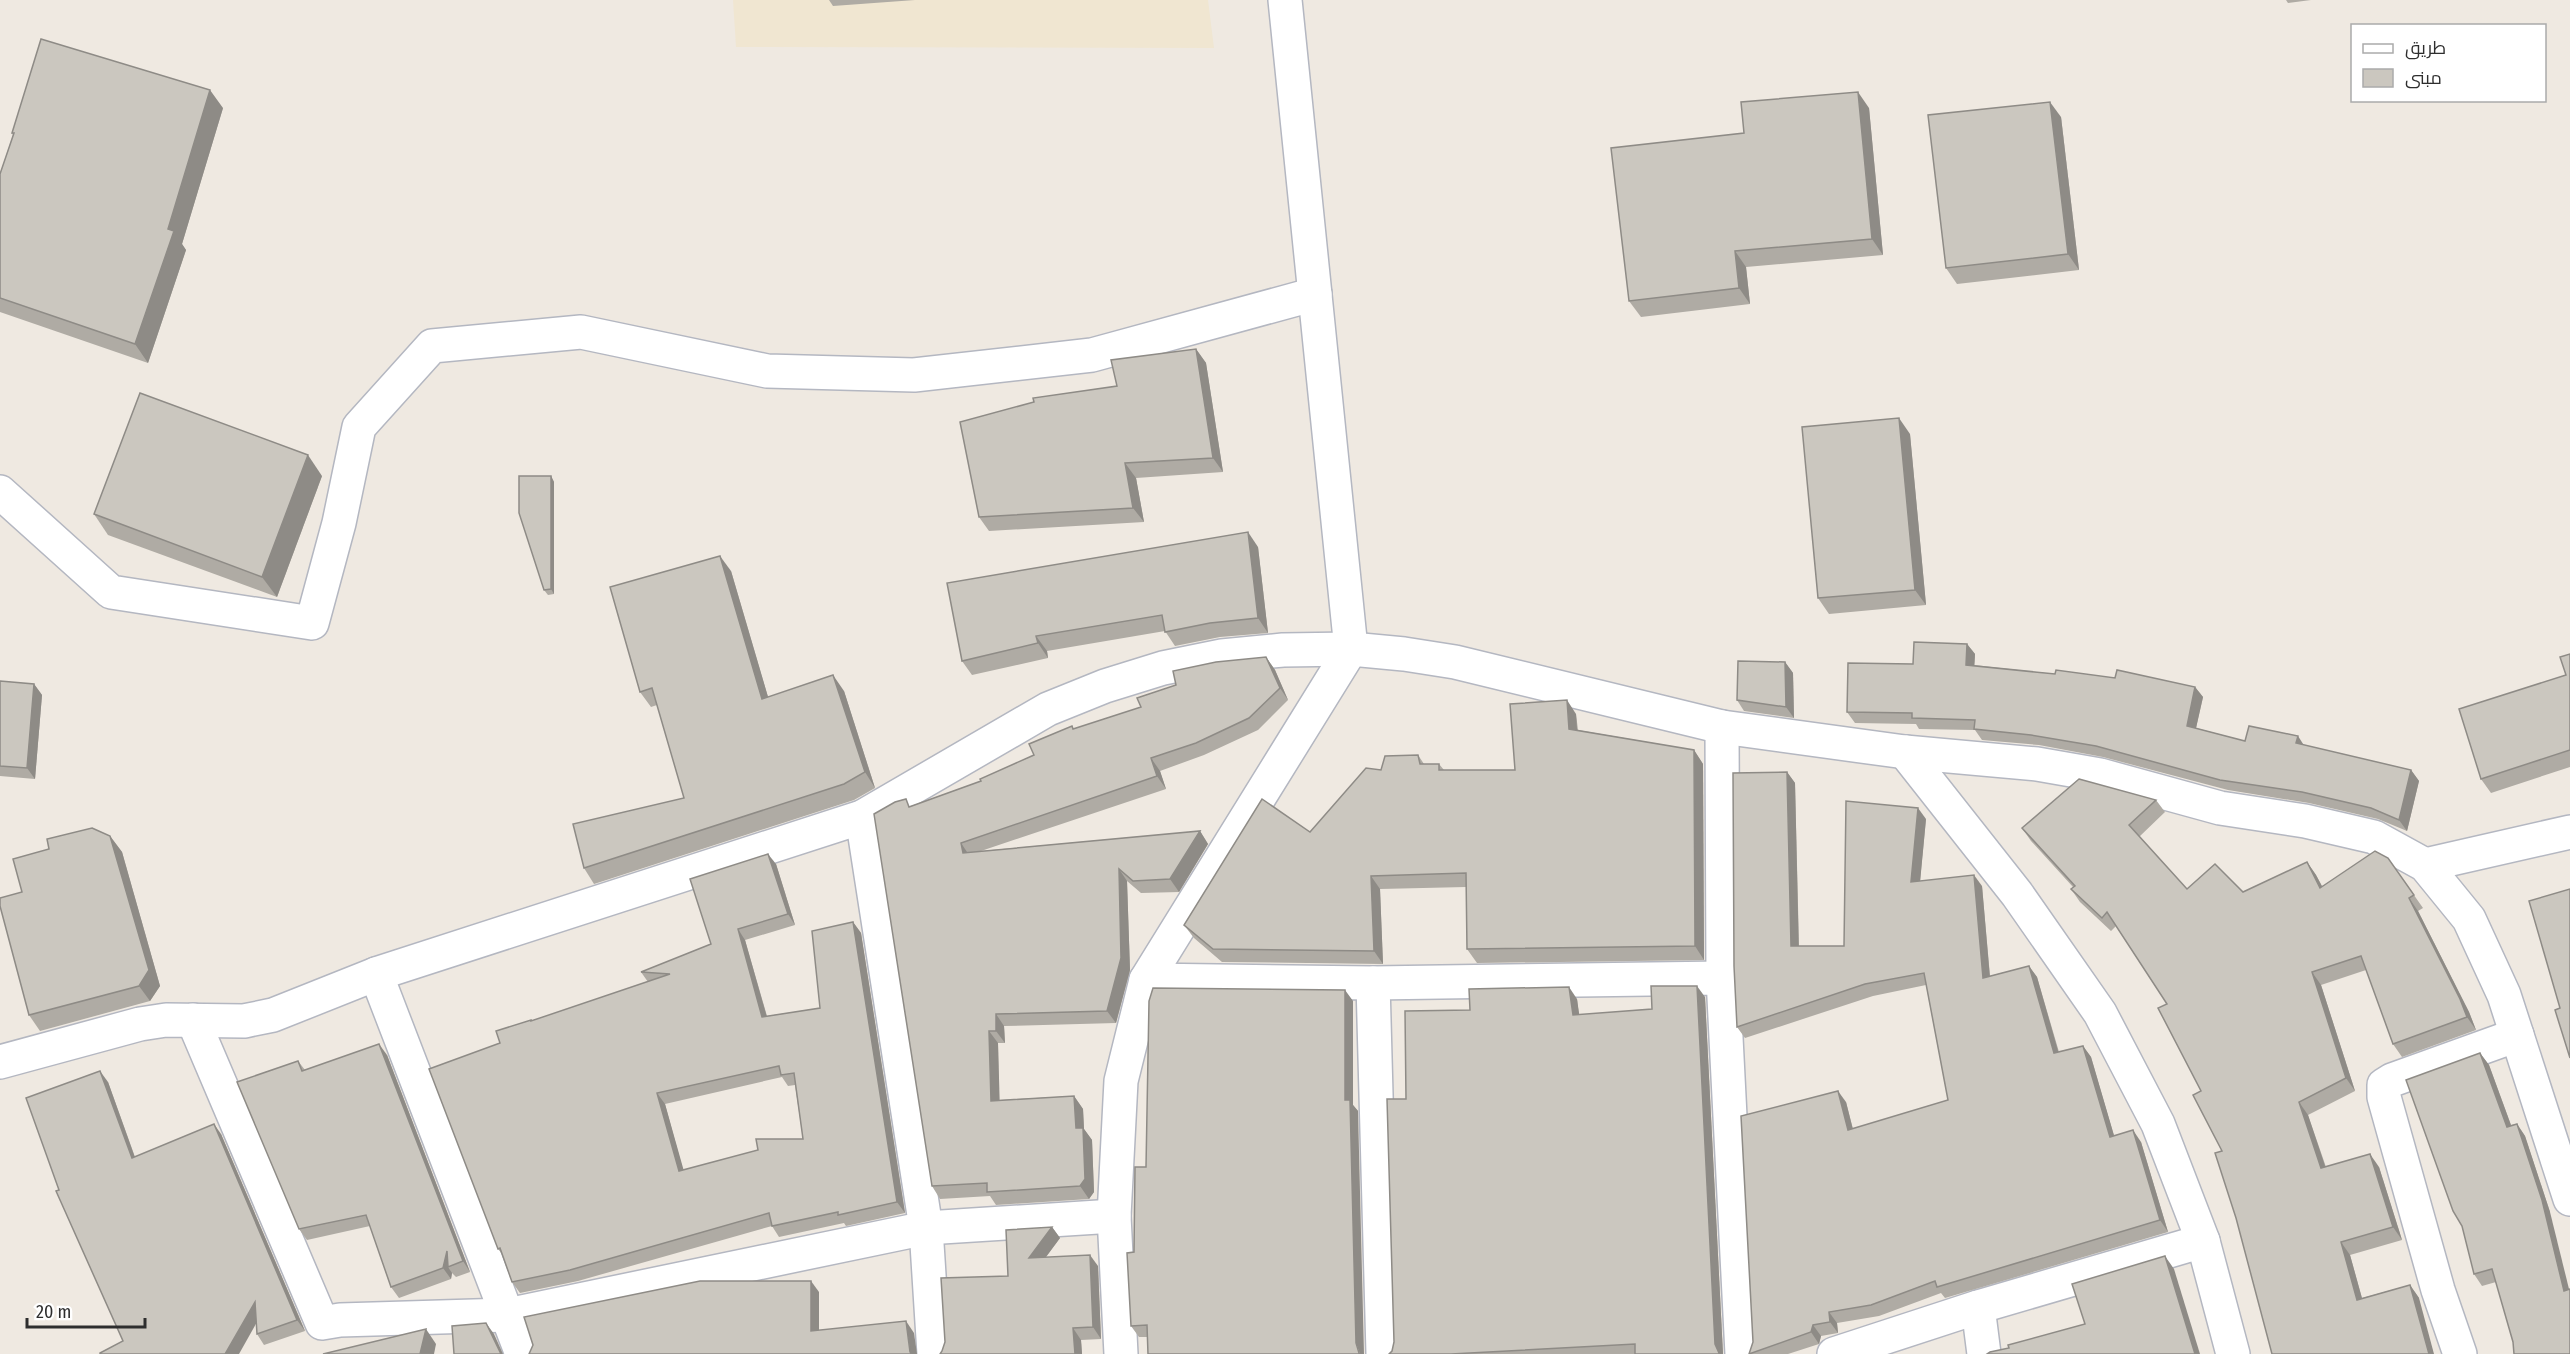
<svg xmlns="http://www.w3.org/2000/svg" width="2570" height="1354" font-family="'Fira Sans Condensed',Cairo,sans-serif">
	<rect width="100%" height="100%" fill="#efe9e1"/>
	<polygon fill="#f0e6d1" points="733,0 1208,0 1214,48 736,47"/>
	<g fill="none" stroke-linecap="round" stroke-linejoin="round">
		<defs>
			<g id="street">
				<polyline points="0,492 111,592 312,623 339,523 359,427 432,346 581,332 767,371 914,375 1092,355 1315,294"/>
				<polyline points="1722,727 1723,978 1742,1354"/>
				<polyline points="1905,752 2017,894 2100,1013 2158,1124 2203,1241 2233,1354"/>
				<polyline points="862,817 926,1228 934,1354"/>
				<polyline points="2425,865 2570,832"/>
				<polyline points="376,974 522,1354"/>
				<polyline points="1146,980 1373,983 1723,978"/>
				<polyline points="1373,983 1383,1354"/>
				<polyline points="193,1020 322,1323 340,1320 507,1315 926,1228 1114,1216"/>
				<polyline points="0,1062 140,1024 166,1020 244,1021 273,1015 376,974 862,817 1048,709 1105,686 1163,668 1222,656 1283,650 1351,649 1404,654 1455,662 1722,727 1905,752 2037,764 2100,775 2220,808 2305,821 2374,837 2425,865 2469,919 2504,995 2570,1199"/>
				<polyline points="1978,1307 1984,1354"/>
				<polyline points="1121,1354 1114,1216 1121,1081 1146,980 1351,649 1285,0"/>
				<polyline points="1834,1354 1978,1307 2203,1241"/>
				<polyline points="2460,1354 2438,1290 2384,1097 2384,1085 2392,1080 2517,1035"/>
			</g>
		</defs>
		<use href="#street" stroke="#b4b7c1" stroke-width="36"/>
		<use href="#street" stroke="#fff" stroke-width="33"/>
	</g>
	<g fill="#afaba4" fill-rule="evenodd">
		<polygon points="829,0 915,0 833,6"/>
		<polygon points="2286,0 2311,0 2288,3"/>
		<polygon points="223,108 182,244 186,250 148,363 0,312 0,174 13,135 12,133"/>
		<polygon points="1869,108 1883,255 1746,267 1750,304 1641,317 1629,301 1744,133"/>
		<polygon points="2061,117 2079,270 1957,284 1946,268"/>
		<polygon points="1196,349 1206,363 1223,472 1136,478 1144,522 989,531 979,517 1117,386"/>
		<polygon points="1910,434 1926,605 1829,614 1818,598"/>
		<polygon points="322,476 277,597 108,535 94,514"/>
		<polygon points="551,476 554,482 554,594 548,595 544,590"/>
		<polygon points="1258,547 1268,633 1220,637 1175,646 1165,631 1047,651 1048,658 972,675 962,661"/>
		<polygon points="731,571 768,697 844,691 875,788 854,800 594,884 584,868 684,798 657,705 651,707 640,692"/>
		<polygon points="1967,644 1975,654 1974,665 2055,674 2115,678 2195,687 2203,697 2196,728 2245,741 2304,745 2411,770 2419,781 2407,831 2378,819 2309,803 2228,790 2103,757 2039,745 1982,740 1975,730 1919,729 1916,724 1855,723 1847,712 1913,664"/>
		<polygon points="2570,654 2570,767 2491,793 2481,779 2566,675"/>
		<polygon points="1266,657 1275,670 1288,700 1258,730 1204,755 1160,771 1166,789 981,851 1200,831 1208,844 1179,892 1141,893 1127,881 1130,970 1116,1023 1004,1026 1005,1043 998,1043 999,1100 1074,1096 1083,1109 1084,1129 1092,1140 1094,1192 1089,1199 996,1205 990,1196 940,1199 932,1186 911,806 981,781 1034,755 1072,726 1074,729 1141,707"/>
		<polygon points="1785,662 1793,673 1794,718 1744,711 1737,700"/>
		<polygon points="0,681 34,684 42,695 35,779 0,776"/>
		<polygon points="1576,714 1578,730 1694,750 1703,764 1704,960 1477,963 1467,949 1466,887 1380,889 1383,964 1222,962 1194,938 1184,925 1310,832 1381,770 1418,755 1424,764 1439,764 1444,770 1515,770"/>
		<polygon points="1787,772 1795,783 1799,946 1844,946 1926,819 1920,881 1982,886 1990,976 2029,966 2037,977 2059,1052 2083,1046 2091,1057 2114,1136 2141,1142 2168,1232 1945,1298 1941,1293 1879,1316 1837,1323 1838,1333 1821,1336 1819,1344 1788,1354 1749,1354 1846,1102 1853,1129 1948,1100 1926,985 1873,996 1745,1038 1737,1027"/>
		<polygon points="2156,800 2165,812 2139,837 2187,889 2243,892 2307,862 2316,875 2322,886 2388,858 2423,908 2418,911 2469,1012 2476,1030 2402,1057 2393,1044 2366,970 2321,985 2355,1091 2308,1115 2326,1167 2379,1167 2402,1240 2350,1255 2362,1298 2410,1285 2419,1298 2272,1354 2222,1151 2201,1091 2167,1004 2116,926 2111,931 2080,902 2071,889 2073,887 2031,841 2022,828"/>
		<polygon points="110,836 122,852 160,986 150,1001 40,1031 29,1015 22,892"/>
		<path d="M 776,864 L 795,925 L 745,940 L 767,1016 L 820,1008 L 853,922 L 861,933 L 905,1213 L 846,1226 L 844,1223 L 779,1237 L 772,1226 L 578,1281 L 520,1293 L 512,1282 L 503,1255 L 498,1249 L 500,1043 L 531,1020 L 532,1021 L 648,982 L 641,972 L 711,944 ZM 782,1077 L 788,1086 L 795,1085 L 803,1139 L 683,1170 L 665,1104 Z"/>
		<polygon points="1705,997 1723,1354 1389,1354 1392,1351 1394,1342 1406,1099 1470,1010 1577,999 1579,1015 1652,1009"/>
		<polygon points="1353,1001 1353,1105 1358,1111 1147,1337 1139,1337 1131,1326 1134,1252 1146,1167"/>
		<polygon points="2480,1053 2489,1065 2511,1125 2517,1124 2525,1136 2550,1212 2513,1342 2496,1282 2482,1286 2474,1274"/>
		<polygon points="387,1055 470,1272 456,1277 452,1273 451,1279 399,1298 391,1287 370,1226 307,1240 299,1229 298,1061 305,1070"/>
		<polygon points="108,1082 135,1157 221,1134 305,1331 264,1345 257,1334 256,1324 59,1190"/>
		<polygon points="1052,1227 1060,1238 1046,1257 1098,1266 1101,1339 1081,1340 1082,1354 940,1354"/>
	</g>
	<g fill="#8e8b86">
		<polygon points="210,90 223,108 182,244 186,250 148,363 135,344 168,229"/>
		<polygon points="1858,92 1869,108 1883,255 1872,239"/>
		<polygon points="2050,102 2061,117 2079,270 2068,254"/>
		<polygon points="1735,251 1746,267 1750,304 1739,288"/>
		<polygon points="1196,349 1206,363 1223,472 1213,458"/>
		<polygon points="1899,418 1910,434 1926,605 1915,590"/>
		<polygon points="308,455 322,476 277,597 262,577"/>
		<polygon points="1125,463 1136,478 1144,522 1133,508"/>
		<polygon points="551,476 554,482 554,594 551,589"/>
		<polygon points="1248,532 1258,547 1268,633 1258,618"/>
		<polygon points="720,556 731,571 773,714 762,699"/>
		<polygon points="1036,636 1047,651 1048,658 1038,643"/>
		<polygon points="1967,644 1975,654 1974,675 1966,665"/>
		<polygon points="1266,657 1275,670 1288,700 1280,688"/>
		<polygon points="1785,662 1793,673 1794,718 1786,707"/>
		<polygon points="833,675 844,691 875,788 865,772"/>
		<polygon points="34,684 42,695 35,779 27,768"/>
		<polygon points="2195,687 2203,697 2194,737 2187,726"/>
		<polygon points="1567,700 1576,714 1578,743 1569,729"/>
		<polygon points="2298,736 2305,747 2296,743"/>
		<polygon points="1694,750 1703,764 1704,960 1695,946"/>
		<polygon points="1151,758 1160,771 1166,789 1157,776"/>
		<polygon points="2411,770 2419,781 2407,831 2399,820"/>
		<polygon points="1787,772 1795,783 1799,958 1791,946"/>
		<polygon points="1918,808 1926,819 1919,893 1911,882"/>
		<polygon points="1200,831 1208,844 1179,892 1170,879"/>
		<polygon points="110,836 122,852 160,986 150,1001 139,986"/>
		<polygon points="961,843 969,855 963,853"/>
		<polygon points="768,854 776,864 795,925 788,914"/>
		<polygon points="2307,862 2316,875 2329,900 2320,888"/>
		<polygon points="1119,869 1127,881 1130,970 1116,1023 1107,1011"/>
		<polygon points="1974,875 1982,886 1991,990 1983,978"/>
		<polygon points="1371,876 1380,889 1383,964 1374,951"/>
		<polygon points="2409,898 2418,911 2469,1012 2476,1030 2467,1017"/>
		<polygon points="853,922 861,933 905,1213 897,1202"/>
		<polygon points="738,929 745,940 770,1028 762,1017"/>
		<polygon points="2029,966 2037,977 2062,1065 2054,1053"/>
		<polygon points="2312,972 2321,985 2355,1091 2346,1078"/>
		<polygon points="1697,986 1705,997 1723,1354 1719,1354 1715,1344"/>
		<polygon points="1569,987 1577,999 1581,1027 1573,1015"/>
		<polygon points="1345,990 1353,1001 1353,1105 1358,1111 1364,1354 1360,1354 1356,1343 1345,1100"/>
		<polygon points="996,1014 1004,1026 1005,1043 996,1031"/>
		<polygon points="989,1031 998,1043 1000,1113 991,1101"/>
		<polygon points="379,1044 387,1055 470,1272 463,1261"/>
		<polygon points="2083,1046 2091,1057 2118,1149 2110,1137"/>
		<polygon points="2480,1053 2489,1065 2516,1139 2507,1127"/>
		<polygon points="100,1071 108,1082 139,1169 132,1158"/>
		<polygon points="1838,1091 1846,1102 1856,1142 1848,1130"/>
		<polygon points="657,1093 665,1104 687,1182 679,1171"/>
		<polygon points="1074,1096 1083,1109 1084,1129 1092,1140 1094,1192 1089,1199 1080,1186"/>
		<polygon points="2299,1102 2308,1115 2330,1181 2321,1168"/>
		<polygon points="214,1124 221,1134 305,1331 297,1320"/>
		<polygon points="2517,1124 2525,1136 2550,1212 2570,1293 2564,1291"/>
		<polygon points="2133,1130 2141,1142 2168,1232 2160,1220"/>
		<polygon points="2370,1154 2379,1167 2402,1240 2393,1227"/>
		<polygon points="1052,1227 1060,1238 1037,1269 1029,1258"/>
		<polygon points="2341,1242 2350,1255 2366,1313 2357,1300"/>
		<polygon points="447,1251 448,1267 452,1273 451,1279 443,1268"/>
		<polygon points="1090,1255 1098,1266 1101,1339 1093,1327"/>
		<polygon points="2165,1256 2174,1269 2200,1354 2195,1354"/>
		<polygon points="811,1281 819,1292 819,1343 811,1331"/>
		<polygon points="2410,1285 2419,1298 2434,1354 2429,1354"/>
		<polygon points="255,1302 262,1313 239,1354 225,1354"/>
		<polygon points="1829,1312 1837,1323 1838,1333 1830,1322"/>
		<polygon points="906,1321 914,1333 917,1354 911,1354 910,1352"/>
		<polygon points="486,1323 494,1334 503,1354 501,1354"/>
		<polygon points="1813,1325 1821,1336 1819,1344 1811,1332"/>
		<polygon points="1073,1328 1081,1340 1082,1354 1075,1354"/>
		<polygon points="426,1329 436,1344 434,1354 420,1354"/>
	</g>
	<g fill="#cbc7bf" stroke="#8e8b86" stroke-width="1.5" fill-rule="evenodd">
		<polygon points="41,39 210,90 168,229 174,231 135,344 0,298 0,174 14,133 12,133"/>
		<polygon points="1858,92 1872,239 1735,251 1739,288 1629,301 1611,148 1744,133 1741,102"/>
		<polygon points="2050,102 2068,254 1946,268 1928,115"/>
		<polygon points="1196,349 1213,458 1125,463 1133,508 979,517 960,422 1034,402 1033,398 1117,386 1111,360"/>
		<polygon points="140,393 308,455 262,577 94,514"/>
		<polygon points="1899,418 1915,590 1818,598 1802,427"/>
		<polygon points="519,476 551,476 551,589 544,590 519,513"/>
		<polygon points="1248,532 1258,618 1210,623 1165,632 1162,615 1036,636 1038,643 962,661 947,583"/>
		<polygon points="720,556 762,699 833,675 865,772 844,784 584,868 573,824 684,798 652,688 640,692 610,587"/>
		<polygon points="1914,642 1967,644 1966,665 2055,674 2056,670 2115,678 2117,670 2195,687 2187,726 2245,741 2249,726 2298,736 2296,743 2411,770 2399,820 2371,808 2302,792 2220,780 2096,746 2031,735 1974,729 1975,720 1912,718 1912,713 1847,712 1848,663 1913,664"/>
		<polygon points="2570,654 2570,750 2481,779 2459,709 2566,675 2560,657"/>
		<polygon points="1266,657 1280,688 1249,718 1196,743 1151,758 1157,776 961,843 963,853 1200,831 1170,879 1133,881 1119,869 1121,958 1107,1011 996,1014 996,1031 989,1031 991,1101 1074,1096 1076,1128 1083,1128 1085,1179 1080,1186 987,1192 987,1183 932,1186 874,814 895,802 906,799 909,807 981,781 980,779 1034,755 1029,744 1072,726 1073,729 1141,707 1137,698 1176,685 1173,671 1216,662"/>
		<polygon points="1738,661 1785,662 1786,707 1737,700"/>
		<polygon points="0,681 34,684 27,768 0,766"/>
		<polygon points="1567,700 1569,729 1694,750 1695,946 1467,949 1466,873 1371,876 1374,951 1213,949 1184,925 1262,799 1310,832 1366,768 1381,770 1385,756 1418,755 1420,764 1439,764 1439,770 1515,770 1510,704"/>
		<polygon points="1787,772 1791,946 1844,946 1846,801 1918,808 1911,882 1974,875 1983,978 2029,966 2054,1053 2083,1046 2110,1137 2133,1130 2160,1220 1937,1287 1935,1281 1871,1305 1829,1312 1830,1322 1813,1325 1811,1332 1749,1354 1753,1342 1741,1116 1838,1091 1848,1130 1948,1100 1924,973 1865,984 1737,1027 1734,966 1733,773"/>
		<polygon points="2079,779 2156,800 2129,825 2187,889 2215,864 2243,892 2307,862 2320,888 2375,851 2388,858 2414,895 2409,898 2460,999 2467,1017 2393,1044 2361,956 2312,972 2346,1078 2299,1102 2321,1168 2370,1154 2393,1227 2341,1242 2357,1300 2410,1285 2429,1354 2272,1354 2236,1218 2215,1153 2222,1151 2193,1095 2201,1091 2158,1008 2167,1004 2107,912 2102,918 2071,889 2075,886 2022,828"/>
		<polygon points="92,828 110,836 149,970 139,986 29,1015 0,906 0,898 22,892 13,859 49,849 47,839"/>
		<path d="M 768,854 L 788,914 L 738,929 L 762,1017 L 820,1008 L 812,931 L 853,922 L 897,1202 L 838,1215 L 838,1212 L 772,1226 L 769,1213 L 570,1270 L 512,1282 L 500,1248 L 498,1249 L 429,1069 L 500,1043 L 496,1031 L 531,1020 L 531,1021 L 670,974 L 641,972 L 711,944 L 690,879 ZM 779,1066 L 781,1075 L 794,1073 L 803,1139 L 756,1139 L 758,1150 L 679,1171 L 657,1093 Z"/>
		<polygon points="2570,889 2570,1058 2555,1010 2560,1008 2529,901"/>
		<polygon points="1651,986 1697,986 1715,1344 1719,1353 1720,1354 1635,1354 1635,1344 1451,1354 1389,1354 1392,1351 1394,1342 1387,1099 1406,1099 1405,1011 1470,1010 1469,989 1569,987 1573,1015 1652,1009"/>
		<polygon points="1153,988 1345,990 1345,1100 1350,1100 1356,1343 1359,1353 1361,1354 1148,1354 1147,1325 1131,1326 1127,1253 1134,1252 1135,1167 1146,1167 1149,1001"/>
		<polygon points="379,1044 463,1261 448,1267 447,1251 443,1268 391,1287 366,1215 299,1229 237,1082 298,1061 302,1071"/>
		<polygon points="2480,1053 2507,1127 2517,1124 2542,1200 2564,1291 2570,1289 2570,1354 2514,1354 2513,1342 2492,1269 2474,1274 2462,1226 2453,1211 2406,1080"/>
		<polygon points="100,1071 132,1158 214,1124 297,1320 257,1334 255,1302 225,1354 100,1354 100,1353 123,1341 56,1191 59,1190 26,1098"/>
		<polygon points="1052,1227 1029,1258 1090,1255 1093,1327 1073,1328 1075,1354 940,1354 942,1351 945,1342 941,1278 1008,1276 1006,1230"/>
		<polygon points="2165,1256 2195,1354 1987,1354 1990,1352 2009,1348 2008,1345 2085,1324 2072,1284"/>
		<polygon points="700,1281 811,1281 811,1331 906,1321 910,1352 912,1354 529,1354 533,1345 524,1317"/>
		<polygon points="486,1323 501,1354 454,1354 452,1326"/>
		<polygon points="426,1329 420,1354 323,1354"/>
	</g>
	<rect x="2351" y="24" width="195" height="78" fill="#ffffff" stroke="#ababab" stroke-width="1.5"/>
	<rect x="2363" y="44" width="30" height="9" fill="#ffffff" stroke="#ababab" stroke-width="1.5"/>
	<text x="2405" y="54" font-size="18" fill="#2e2e2e">طريق</text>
	<rect x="2363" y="69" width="30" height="18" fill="#cbc7bf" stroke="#ababab" stroke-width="1.5"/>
	<text x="2405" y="84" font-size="18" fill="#2e2e2e">مبنى</text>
	<path d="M27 1318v9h118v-9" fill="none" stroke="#2e2e2e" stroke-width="3"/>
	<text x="36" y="1318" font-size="18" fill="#2e2e2e" stroke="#ffffff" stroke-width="4.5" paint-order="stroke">20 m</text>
</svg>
